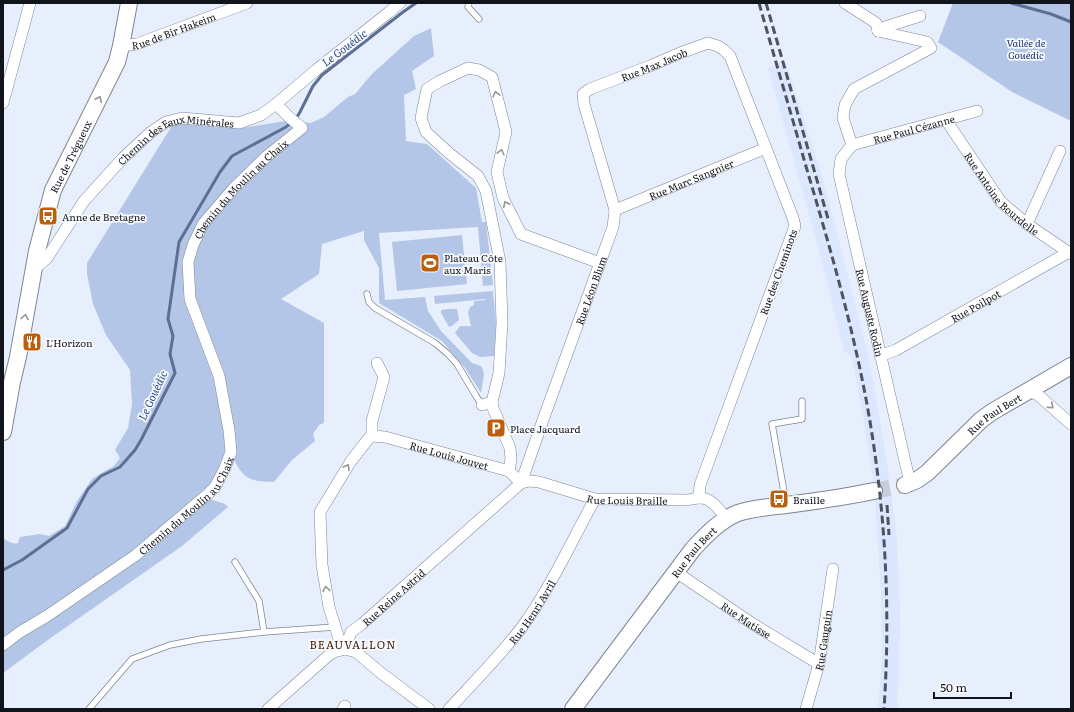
<svg xmlns="http://www.w3.org/2000/svg" width="1074" height="712" font-family="Literata,serif">
	<rect width="100%" height="100%" fill="#e7eefc"/>
	<polygon fill="#dae7ff" points="786,63 823,179 868,355 879,415 889,477 897,538 900,611 899,670 897,709 878,709 882,659 881,593 875,498 873,479 864,421 852,357 844,351 822,261 768,68"/>
	<g fill="#b4c6e8">
		<polygon points="953,3 1071,3 1071,121 1012,92 938,42"/>
		<path d="M 431,28 L 434,56 L 412,71 L 416,89 L 404,95 L 406,141 L 427,144 L 476,188 L 482,222 L 486,222 L 493,285 L 483,286 L 478,227 L 379,233 L 385,300 L 425,297 L 428,311 L 441,331 L 472,363 L 481,366 L 483,370 L 484,374 L 481,393 L 465,368 L 442,341 L 379,303 L 379,268 L 364,240 L 364,231 L 322,244 L 319,274 L 281,299 L 324,323 L 324,423 L 319,425 L 313,434 L 315,441 L 292,460 L 274,482 C 251,482 243,479 233,458 L 209,499 L 225,504 L 228,507 L 182,546 L 52,637 L 3,673 L 3,538 C 8,541 13,545 18,543 L 20,537 L 40,534 L 49,536 L 65,526 L 77,501 L 92,479 L 103,472 L 114,466 L 120,458 L 115,450 L 128,428 L 132,404 L 130,370 L 106,335 L 93,304 L 87,274 L 87,263 L 173,124 L 187,124 L 223,128 L 241,128 L 286,121 L 311,123 L 324,117 L 348,97 L 355,94 L 371,75 L 414,36 Z"/>
		<polygon points="462,235 467,284 397,291 392,242"/>
		<polygon points="493,291 496,323 494,356 480,357 472,353 455,333 460,326 469,326 471,327 468,312 470,307 474,305 474,301 485,300 485,299 435,304 434,296"/>
		<polygon points="449,309 457,309 459,320 452,326 449,327 441,313 441,310"/>
	</g>
	<g fill="none" stroke-linecap="round" stroke-linejoin="round">
		<g stroke="#5d7094" stroke-width="3">
			<polyline points="1011,3 1051,14 1071,22"/>
			<polyline points="3,570 22,560 67,528 88,489 101,476 120,467 135,450 141,440 175,373 170,354 173,336 168,319 179,242 220,172 232,156 286,127 297,117 300,112 313,86 322,75 403,12 416,3"/>
		</g>
		<polyline stroke="#c7cdda" stroke-width="16" stroke-dasharray="16 8" stroke-linecap="butt" points="874,491 905,485"/>
		<defs>
			<g id="lane">
				<polyline points="469,3 468,7 479,19"/>
				<polyline points="367,294 369,302 375,308 435,343 448,354 457,364 476,396 482,405"/>
				<polyline points="786,503 772,424 802,419 802,401"/>
				<polyline points="235,562 259,601 264,632"/>
				<polyline points="89,709 132,659 170,645 201,639 264,632 335,627"/>
			</g>
			<g id="street">
				<polyline points="845,3 876,23 878,31"/>
				<polyline points="878,31 885,27 920,16"/>
				<path id="s1" d="M 121,46 L 137,44 L 247,3"/>
				<polyline points="3,103 30,3"/>
				<path id="s2" d="M 946,120 L 1001,202 L 1027,224 L 1071,254"/>
				<path id="s3" d="M 852,145 L 841,159 L 839,174 L 910,483"/>
				<polyline points="852,145 843,118 845,105 854,89 931,48 927,42 878,31"/>
				<path id="s4" d="M 852,145 L 977,111"/>
				<path id="s5" d="M 615,210 L 766,148"/>
				<polyline points="1027,224 1060,151"/>
				<path id="s6" d="M 34,265 L 39,265 L 47,258 L 84,201 L 123,158 L 151,132 L 166,122 L 182,118 L 239,123 L 261,115 L 276,104 L 316,70 L 388,13 L 400,3"/>
				<path id="s7" d="M 880,356 L 896,350 L 1069,252"/>
				<polyline points="1029,391 1038,395 1071,424"/>
				<polyline points="492,402 499,373 502,323 500,262 486,191 478,176 449,153 426,132 421,118 427,89 440,81 468,68 479,70 492,77 506,132 497,172 503,198 521,234 600,263"/>
				<polyline points="482,405 492,402 493,408 510,448 511,459 509,471"/>
				<polyline points="372,436 372,421 384,377 377,363"/>
				<path id="s8" d="M 521,483 L 530,481 L 539,482 L 595,499 L 686,500 C 690,500 695,498 699,498 C 711,497 720,510 726,519"/>
				<path id="s9" d="M 676,572 L 753,624 L 819,664"/>
				<path id="s10" d="M 3,645 L 20,632 L 47,616 L 136,555 L 208,494 L 215,487 L 225,468 L 231,452 L 229,430 L 219,376 L 190,299 L 188,262 L 193,245 L 203,224 L 233,189 L 267,156 L 302,128 L 289,117 L 276,104"/>
				<path id="s11" d="M 345,649 L 351,632 L 362,624 L 521,483 L 543,420 L 613,227 L 615,210 L 584,104 L 583,94 L 590,89 L 650,66 L 680,53 L 708,43 L 718,46 L 724,50 L 730,56 L 793,218 L 795,226 L 700,485 L 699,498"/>
				<path id="s12" d="M 345,649 L 339,639 L 329,607 L 322,565 L 320,512 L 351,461 L 369,438 L 372,436 L 385,437 L 509,471 L 521,483"/>
				<polyline points="345,649 356,652 381,673 429,709"/>
				<polyline points="268,709 329,655 334,652 345,649"/>
				<polyline points="343,709 345,706"/>
				<path id="s13" d="M 449,709 C 474,682 500,656 522,627 C 551,587 571,542 595,499"/>
				<path id="s14" d="M 806,709 L 819,664 L 833,569"/>
			</g>
			<g id="secondary">
				<path id="s15" d="M 3,432 L 12,382 L 18,357 L 37,251 L 53,190 L 117,62 L 121,46 L 129,3"/>
				<path id="s16" d="M 905,485 L 917,480 L 927,473 L 981,420 L 992,412 L 1071,366"/>
				<path id="s17" d="M 573,709 L 693,549 C 706,535 720,520 738,513 C 753,508 770,507 786,505 C 816,501 845,497 874,491"/>
			</g>
		</defs>
		<use href="#lane" stroke="#7d8695" stroke-width="7"/>
		<use href="#street" stroke="#7d8695" stroke-width="12"/>
		<use href="#secondary" stroke="#7d8695" stroke-width="18"/>
		<use href="#lane" stroke="#fff" stroke-width="5.5"/>
		<use href="#street" stroke="#fff" stroke-width="11"/>
		<use href="#secondary" stroke="#fff" stroke-width="16"/>
		<g stroke="#4f535b" stroke-width="3" stroke-dasharray="8 4" stroke-linecap="butt">
			<path d="M 759,3 C 774,56 790,110 805,163 C 828,241 851,319 866,399 C 885,501 891,605 884,709"/>
			<polyline points="766,3 829,222"/>
			<polyline points="887,505 889,535"/>
		</g>
	</g>
	<defs><path id="oneway-chevron" d="M-2-3.5L2.5 0L-2 3.5" fill="none" stroke-width="1.6" stroke-linecap="round" stroke-linejoin="round"/></defs>
	<g stroke="#949598">
		<use href="#oneway-chevron" transform="translate(496 94) rotate(-104)"/>
		<use href="#oneway-chevron" transform="translate(99 99) rotate(-64)"/>
		<use href="#oneway-chevron" transform="translate(501 152) rotate(-77)"/>
		<use href="#oneway-chevron" transform="translate(506 204) rotate(-116)"/>
		<use href="#oneway-chevron" transform="translate(25 317) rotate(-81)"/>
		<use href="#oneway-chevron" transform="translate(1051 406) rotate(40)"/>
		<use href="#oneway-chevron" transform="translate(347 467) rotate(-59)"/>
		<use href="#oneway-chevron" transform="translate(326 589) rotate(-99)"/>
	</g>
	<defs>
		<symbol id="bus-square" viewBox="-11 -11 22 22"><rect x="-9" y="-9" width="18" height="18" rx="4" fill="#bc5f0d" stroke="#f9fbff"/><path d="M-5-6H5V4H4V6H2V4H-2V6H-4V4H-5ZM-3.5-4V0h7V-4ZM-3.5 1.2v1.5H-2V1.2ZM2 1.2v1.5H3.5V1.2Z" fill="#fff"/></symbol>
		<symbol id="stadium-square" viewBox="-11 -11 22 22"><rect x="-9" y="-9" width="18" height="18" rx="4" fill="#bc5f0d" stroke="#f9fbff"/><path d="M0-5a6.5 5 0 1 0 0 10a6.5 5 0 1 0 0-10ZM-3.5-1.8h7v3.6h-7Z" fill="#fff"/></symbol>
		<symbol id="restaurant-square" viewBox="-11 -11 22 22"><rect x="-9" y="-9" width="18" height="18" rx="4" fill="#bc5f0d" stroke="#f9fbff"/><path d="M-5-6h1v4h1v-4h1v4h1v-4h1v5L-1.5 .5V6h-2V.5L-5-1ZM5-6V6H3V1.5H1.5Q1.5-4 5-6Z" fill="#fff"/></symbol>
		<symbol id="parking-square" viewBox="-11 -11 22 22"><rect x="-9" y="-9" width="18" height="18" rx="4" fill="#bc5f0d" stroke="#f9fbff"/><path d="M-3.5-5.5H1a3.5 3.5 0 0 1 0 7H-1V5.5H-3.5ZM-1-3.4V-.6H.8a1.4 1.4 0 0 0 0-2.8Z" fill="#fff"/></symbol>
	</defs>
	<g fill-rule="evenodd">
		<use href="#bus-square" x="37" y="205" width="22" height="22"/>
		<use href="#stadium-square" x="419" y="252" width="22" height="22"/>
		<use href="#restaurant-square" x="21" y="331" width="22" height="22"/>
		<use href="#parking-square" x="485" y="417" width="22" height="22"/>
		<use href="#bus-square" x="768" y="488" width="22" height="22"/>
	</g>
	<g text-anchor="middle" dominant-baseline="central" stroke-width="3.5" stroke-linejoin="round" paint-order="stroke">
		<g font-size="10" fill="#11141a" stroke="#f9fbff">
			<text stroke="none"><textPath href="#s1" startOffset="55">Rue de Bir Hakeim</textPath></text>
			<text stroke="none"><textPath href="#s11" startOffset="731">Rue Max Jacob</textPath></text>
			<text stroke="none"><textPath href="#s4" startOffset="64">Rue Paul Cézanne</textPath></text>
			<text stroke="none"><textPath href="#s6" startOffset="201">Chemin des Eaux Minérales</textPath></text>
			<text stroke="none"><textPath href="#s15" startOffset="285">Rue de Trégueux</textPath></text>
			<text stroke="none"><textPath href="#s5" startOffset="82">Rue Marc Sangnier</textPath></text>
			<text stroke="none"><textPath href="#s10" startOffset="592">Chemin du Moulin au Chaix</textPath></text>
			<text stroke="none"><textPath href="#s2" startOffset="93">Rue Antoine Bourdelle</textPath></text>
			<text transform="translate(778 272) rotate(-70)">Rue des Cheminots</text>
			<text stroke="none"><textPath href="#s11" startOffset="449">Rue Léon Blum</textPath></text>
			<text stroke="none"><textPath href="#s7" startOffset="108">Rue Poilpot</textPath></text>
			<text stroke="none"><textPath href="#s3" startOffset="175">Rue Auguste Rodin</textPath></text>
			<text stroke="none"><textPath href="#s16" startOffset="115">Rue Paul Bert</textPath></text>
			<text stroke="none"><textPath href="#s12" startOffset="313">Rue Louis Jouvet</textPath></text>
			<text stroke="none"><textPath href="#s8" startOffset="109">Rue Louis Braille</textPath></text>
			<text stroke="none"><textPath href="#s10" startOffset="232">Chemin du Moulin au Chaix</textPath></text>
			<text stroke="none"><textPath href="#s17" startOffset="198">Rue Paul Bert</textPath></text>
			<text stroke="none"><textPath href="#s11" startOffset="73">Rue Reine Astrid</textPath></text>
			<text stroke="none"><textPath href="#s13" startOffset="128">Rue Henri Avril</textPath></text>
			<text stroke="none"><textPath href="#s9" startOffset="85">Rue Matisse</textPath></text>
			<text stroke="none"><textPath href="#s14" startOffset="71">Rue Gauguin</textPath></text>
		</g>
		<g font-size="10" font-style="italic" fill="#183471" stroke="#f9fbff">
			<text x="1026" y="42">Vallée de<tspan x="1026" dy="12">Gouédic</tspan></text>
		</g>
		<g font-size="10" fill="#11141a" stroke="#f9fbff" text-anchor="start">
			<text x="62" y="216">Anne de Bretagne</text>
			<text x="444" y="257">Plateau Côte<tspan x="444" dy="12">aux Maris</tspan></text>
			<text x="46" y="342">L'Horizon</text>
			<text x="510" y="428">Place Jacquard</text>
			<text x="793" y="499">Braille</text>
		</g>
		<g font-size="11" font-style="italic" fill="#2d4b89" stroke="#f9fbff">
			<text transform="translate(344 47) rotate(-37)">Le Gouédic</text>
			<text transform="translate(152 395) rotate(-65)">Le Gouédic</text>
		</g>
		<g font-size="11" letter-spacing="1" fill="#43220b" stroke="#f9fbff">
			<text x="353" y="644">BEAUVALLON</text>
		</g>
	</g>
	<rect width="1074" height="712" fill="none" stroke="#11141a" stroke-width="8"/>
	<path d="M934 692v6h77v-6" fill="none" stroke="#11141a" stroke-width="2"/>
	<text x="940" y="692" font-size="12" fill="#11141a" stroke="#f9fbff" stroke-width="3" paint-order="stroke">50 m</text>
</svg>
